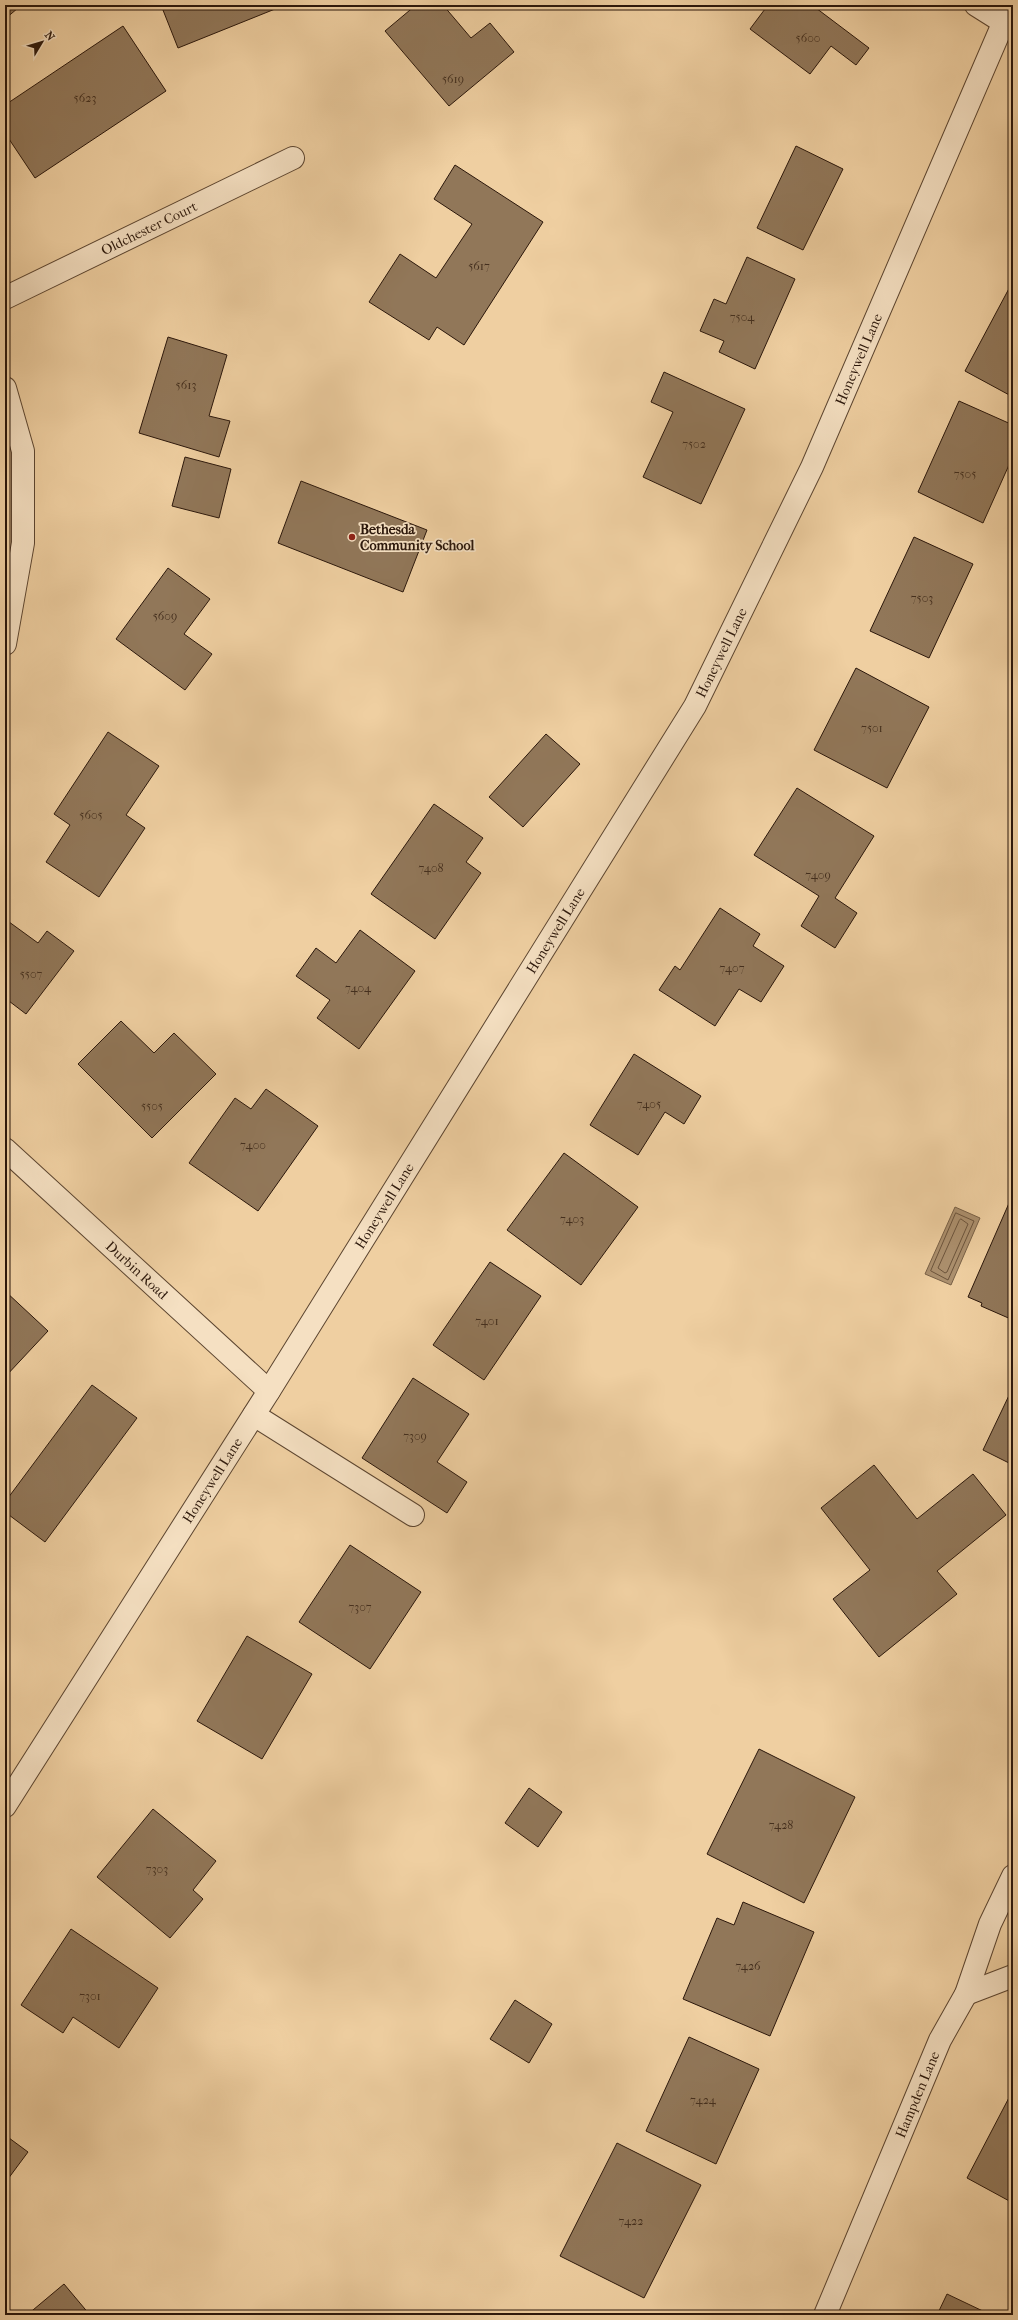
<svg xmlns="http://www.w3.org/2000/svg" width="1018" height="2320" font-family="'IM FELL French Canon',serif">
	<rect width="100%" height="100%" fill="#efcfa1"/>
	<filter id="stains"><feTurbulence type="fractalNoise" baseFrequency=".005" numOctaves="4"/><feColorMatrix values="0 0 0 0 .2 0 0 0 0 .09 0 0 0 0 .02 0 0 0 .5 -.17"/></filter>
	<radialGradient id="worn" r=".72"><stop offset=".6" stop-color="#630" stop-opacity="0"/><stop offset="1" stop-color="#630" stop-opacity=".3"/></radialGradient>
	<polygon fill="#ac906e" stroke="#786046" points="955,1207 980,1218 951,1285 925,1274"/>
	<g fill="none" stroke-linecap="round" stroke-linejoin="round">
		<g stroke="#6c543c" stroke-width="1">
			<polygon points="956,1213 974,1221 948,1280 931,1271"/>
			<polygon points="961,1219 968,1224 947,1272 945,1273 938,1268 959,1221"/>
		</g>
	</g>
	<g fill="#917759" stroke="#2b170b">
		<polygon points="5,5 16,5 18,8 5,19"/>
		<polygon points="161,5 285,5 178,48"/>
		<polygon points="416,5 443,5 471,38 490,23 514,52 449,106 385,31"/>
		<polygon points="768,5 812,5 869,48 856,65 831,46 810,74 750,29"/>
		<polygon points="123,26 166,91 35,178 5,133 5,105"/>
		<polygon points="796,146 843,169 803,250 757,228"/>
		<polygon points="455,165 543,222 464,345 437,327 429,340 369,302 400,254 436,278 472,224 434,199"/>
		<polygon points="747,257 795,279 755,369 719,352 724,341 700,331 714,299 726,304"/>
		<polygon points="1013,281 1013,397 965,371"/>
		<polygon points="168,337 227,355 209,416 230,421 219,457 139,433"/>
		<polygon points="664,372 745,409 701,504 643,477 673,412 651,402"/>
		<polygon points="959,401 1013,425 1013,456 983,523 918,492"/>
		<polygon points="185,457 231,469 219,518 172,506"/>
		<polygon points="301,481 427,530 403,592 278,543"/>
		<polygon points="914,537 973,564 929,658 870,631"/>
		<polygon points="168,568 210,599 184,634 212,654 185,690 116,639"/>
		<polygon points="856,668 929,707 887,788 814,750"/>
		<polygon points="108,732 159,766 126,815 145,828 99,897 46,862 70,825 54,814"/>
		<polygon points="546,734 580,764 523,827 489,797"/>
		<polygon points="797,788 874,836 835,898 857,913 835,948 801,926 819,896 754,855"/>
		<polygon points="434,804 483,838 466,862 481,873 435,939 371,894"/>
		<polygon points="720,908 760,934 753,946 784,966 761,1002 739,989 715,1026 659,990 675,966 680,970"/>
		<polygon points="5,919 38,943 47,931 74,951 26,1014 5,998"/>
		<polygon points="360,930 415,971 359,1049 317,1018 330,1000 296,976 316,948 336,963"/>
		<polygon points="121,1021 154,1053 174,1033 216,1074 152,1138 78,1064"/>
		<polygon points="634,1054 701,1096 684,1124 665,1112 638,1155 590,1125"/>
		<polygon points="266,1089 318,1126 258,1211 189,1163 235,1098 251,1109"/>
		<polygon points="564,1153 638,1207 581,1285 507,1230"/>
		<polygon points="1013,1194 1013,1320 981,1306 982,1303 968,1297"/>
		<polygon points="490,1262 541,1296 484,1380 433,1345"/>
		<polygon points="5,1291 48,1331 5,1377"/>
		<polygon points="413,1378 469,1414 437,1462 467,1482 447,1513 362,1458"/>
		<polygon points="92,1385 137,1418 45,1542 5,1512 5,1502"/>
		<polygon points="1013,1387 1013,1465 983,1450"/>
		<polygon points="874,1465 917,1519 973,1474 1006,1515 937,1571 957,1594 879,1657 833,1599 870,1570 821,1508"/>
		<polygon points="350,1545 421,1592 370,1669 299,1622"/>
		<polygon points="247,1636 312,1674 262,1759 197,1721"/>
		<polygon points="759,1749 855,1797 804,1903 707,1854"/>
		<polygon points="529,1788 562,1812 538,1847 505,1823"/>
		<polygon points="153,1809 216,1861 193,1890 203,1899 170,1938 97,1877"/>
		<polygon points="743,1902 814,1932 770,2036 683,1999 717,1918 734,1925"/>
		<polygon points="71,1929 158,1988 119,2048 73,2017 63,2033 21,2005"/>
		<polygon points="515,2000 552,2024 529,2063 490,2039"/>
		<polygon points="689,2037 759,2069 716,2164 646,2131"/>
		<polygon points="1013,2090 1013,2203 967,2178"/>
		<polygon points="5,2135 28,2152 5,2183"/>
		<polygon points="617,2143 701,2185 644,2298 560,2256"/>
		<polygon points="64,2284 90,2315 27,2315"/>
		<polygon points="947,2294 987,2313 986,2315 937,2315"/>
	</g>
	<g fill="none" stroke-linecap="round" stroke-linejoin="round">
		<defs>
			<g id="minor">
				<polyline points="976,5 1003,22"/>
				<path id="s1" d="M 5,298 L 293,158"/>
				<polyline points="5,388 23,451 23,543 5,644"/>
				<path id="s2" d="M 5,1149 L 269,1391"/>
				<polyline points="254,1415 413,1515"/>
				<path id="s3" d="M 5,1806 L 269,1391 L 695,706 L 812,467 L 1011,5"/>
				<polyline points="966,1994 1013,1976"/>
				<path id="s4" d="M 825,2315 L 940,2040 L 966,1994 L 990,1924 L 1013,1876"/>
			</g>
		</defs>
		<use href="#minor" stroke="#5c4530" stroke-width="24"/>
		<use href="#minor" stroke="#f5e0c2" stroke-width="22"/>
	</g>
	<circle fill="#8f2418" stroke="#f5e0c2" stroke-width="1.5" cx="352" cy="537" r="4"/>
	<g text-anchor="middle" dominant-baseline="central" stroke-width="3.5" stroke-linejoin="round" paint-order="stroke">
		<g font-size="12" fill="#442f1e">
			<text x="808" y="38">5600</text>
			<text x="453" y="79">5619</text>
			<text x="85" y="98">5623</text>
			<text x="479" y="266">5617</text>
			<text x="742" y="317">7504</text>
			<text x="186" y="385">5613</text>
			<text x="694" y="444">7502</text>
			<text x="965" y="474">7505</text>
			<text x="922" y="598">7503</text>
			<text x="165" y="616">5609</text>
			<text x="872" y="728">7501</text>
			<text x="91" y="815">5605</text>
			<text x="431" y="868">7408</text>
			<text x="818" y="875">7409</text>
			<text x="732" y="968">7407</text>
			<text x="31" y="974">5507</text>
			<text x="358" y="988">7404</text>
			<text x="649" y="1104">7405</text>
			<text x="152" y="1106">5505</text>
			<text x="253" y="1145">7400</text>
			<text x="572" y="1219">7403</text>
			<text x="487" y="1321">7401</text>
			<text x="415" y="1436">7309</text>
			<text x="360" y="1607">7307</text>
			<text x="781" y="1825">7428</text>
			<text x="157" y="1869">7303</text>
			<text x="748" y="1966">7426</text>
			<text x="90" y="1996">7301</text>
			<text x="703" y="2100">7424</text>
			<text x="631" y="2221">7422</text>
		</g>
		<g font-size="14" fill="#2b170b" stroke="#f5e0c2">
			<text stroke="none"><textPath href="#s1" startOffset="160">Oldchester Court</textPath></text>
			<text stroke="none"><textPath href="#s3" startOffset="1682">Honeywell Lane</textPath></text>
			<text stroke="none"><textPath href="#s3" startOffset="1358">Honeywell Lane</textPath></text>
			<text stroke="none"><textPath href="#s3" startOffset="1034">Honeywell Lane</textPath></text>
			<text stroke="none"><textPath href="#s3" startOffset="710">Honeywell Lane</textPath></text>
			<text stroke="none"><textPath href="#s2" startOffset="179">Durbin Road</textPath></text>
			<text stroke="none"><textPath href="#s3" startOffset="386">Honeywell Lane</textPath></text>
			<text stroke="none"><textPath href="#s4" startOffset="239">Hampden Lane</textPath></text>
		</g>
		<g font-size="14" font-weight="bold" fill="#2b170b" stroke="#f5e0c2" text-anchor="start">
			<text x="360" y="529">Bethesda<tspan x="360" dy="16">Community School</tspan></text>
		</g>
	</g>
	<rect width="1018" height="2320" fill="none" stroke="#efcfa1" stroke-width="20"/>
	<rect x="6" y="6" width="1006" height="2308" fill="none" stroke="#2b170b" stroke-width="2"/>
	<rect x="10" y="10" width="998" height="2300" fill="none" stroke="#2b170b"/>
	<g transform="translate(42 42) rotate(52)" stroke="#f5e0c2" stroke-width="3" paint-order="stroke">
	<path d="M0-3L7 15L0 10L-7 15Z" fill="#2b170b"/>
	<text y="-6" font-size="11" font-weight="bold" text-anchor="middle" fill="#2b170b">N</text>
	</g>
	<rect width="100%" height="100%" filter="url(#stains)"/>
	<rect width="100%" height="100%" fill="url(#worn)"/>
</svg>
